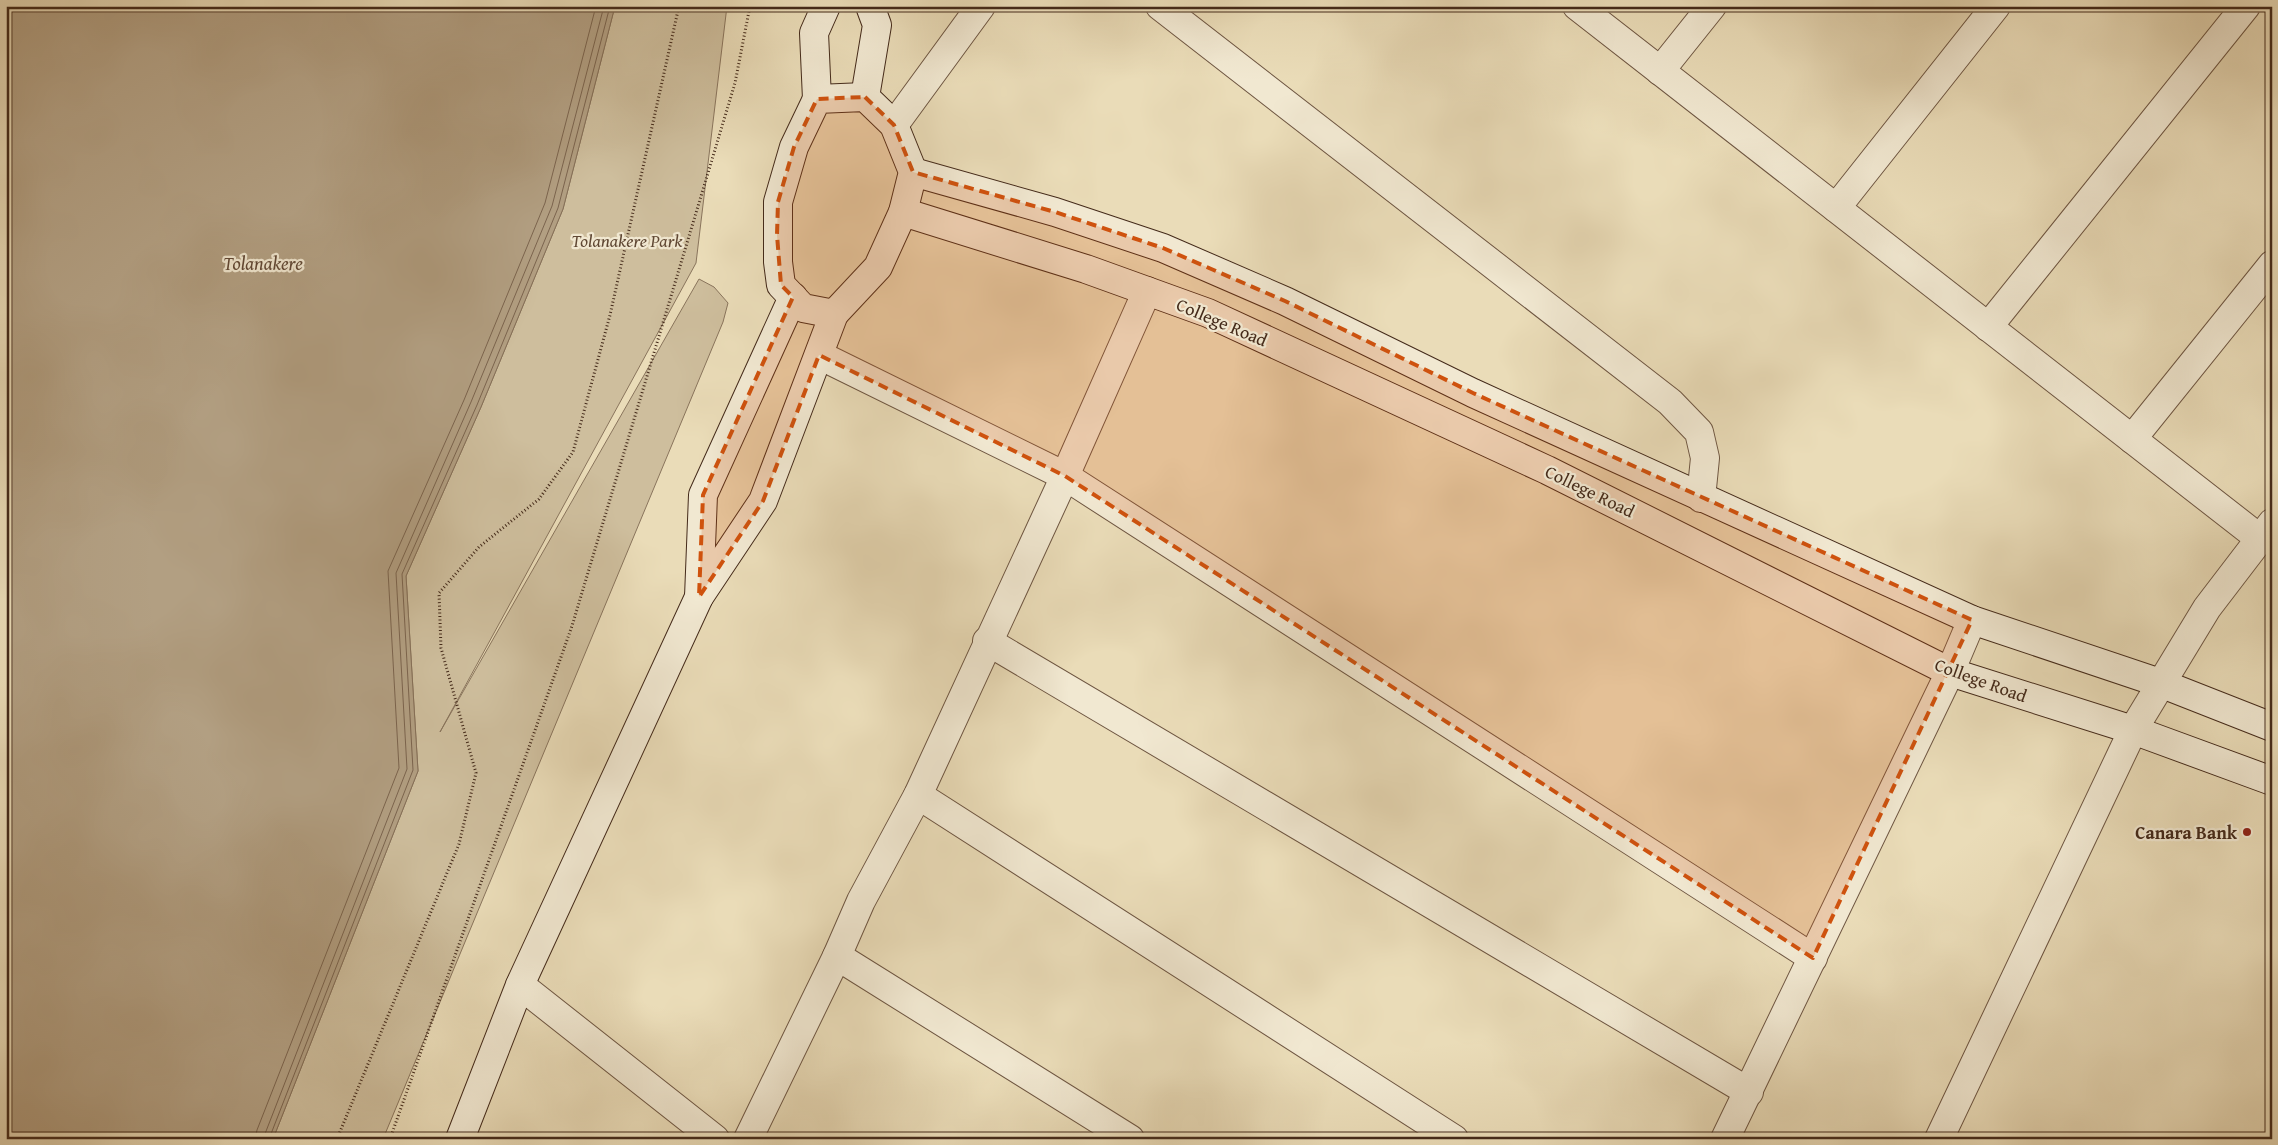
<svg xmlns="http://www.w3.org/2000/svg" width="2278" height="1145" font-family="'Gentium Book Plus',serif">
	<rect width="100%" height="100%" fill="#eadcb8"/>
	<filter id="stains"><feTurbulence type="fractalNoise" baseFrequency=".004" numOctaves="4"/><feColorMatrix values="0 0 0 0 .2 0 0 0 0 .09 0 0 0 0 .02 0 0 0 .5 -.17"/></filter>
	<radialGradient id="worn" r=".72"><stop offset=".6" stop-color="#630" stop-opacity="0"/><stop offset="1" stop-color="#630" stop-opacity=".3"/></radialGradient>
	<polygon fill="#cebe9d" stroke="#89745c" points="615,6 727,6 696,263 440,732 699,279 714,287 728,303 723,322 383,1139 273,1139 418,771 406,576 481,407 563,209"/>
	<polygon fill="#b29f82" stroke="#867058" points="6,6 615,6 563,209 481,407 406,576 418,771 273,1139 6,1139"/>
	<g fill="none" stroke-linecap="round" stroke-linejoin="round">
		<g stroke="#7b644e" stroke-width="1">
			<polyline points="255,1139 257,1130 399,768 388,571 464,400 545,203 596,6"/>
			<polyline points="263,1139 407,769 396,573 471,402 552,206 604,6"/>
			<polyline points="269,1139 413,770 402,574 477,405 558,208 610,6"/>
		</g>
		<defs>
			<g id="street">
				<polyline points="1160,6 1670,402 1699,432 1705,458 1701,498"/>
				<polyline points="1577,6 2259,538"/>
				<polyline points="1660,71 1712,6"/>
				<polyline points="894,125 981,6"/>
				<polyline points="1836,208 1996,6"/>
				<polyline points="1988,327 2246,6"/>
				<polyline points="819,355 1065,476 1813,958"/>
				<polyline points="2132,439 2272,265"/>
				<polyline points="987,641 1749,1092"/>
				<polyline points="918,795 1454,1139"/>
				<polyline points="837,956 1130,1139"/>
				<polyline points="520,985 715,1139"/>
				<polyline points="748,1139 837,956 861,901 918,795 1065,476 1147,291"/>
				<polyline points="1725,1139 1950,672 1972,620"/>
				<polyline points="1939,1139 2133,730 2207,608 2272,523"/>
			</g>
			<g id="secondary">
				<polygon points="865,97 894,125 913,172 903,212 878,267 834,314 803,308 781,285 778,262 778,202 794,147 817,99"/>
				<polyline points="865,97 877,25 870,6"/>
				<polyline points="817,99 814,33 826,6"/>
				<polyline points="913,172 1055,212 1163,248 1285,301 1473,393 1972,620 2160,683 2272,727"/>
				<polyline points="903,212 1086,269 1208,313 1547,470 1950,672 2133,730 2272,781"/>
				<polyline points="699,597 703,495 793,297"/>
				<polyline points="460,1139 520,985 699,597 763,501 834,314"/>
			</g>
		</defs>
		<use href="#street" stroke="#6e5642" stroke-width="30"/>
		<use href="#secondary" stroke="#442a1a" stroke-width="30"/>
		<g stroke="#442a1a" stroke-width="3" stroke-dasharray="1 2.5" stroke-linecap="butt">
			<polyline points="337,1139 459,844 476,773 441,648 439,593 479,547 539,499 573,452 610,315 679,6"/>
			<polyline points="390,1139 572,626 735,83 750,6"/>
		</g>
		<use href="#street" stroke="#f1e8d1" stroke-width="28"/>
		<use href="#secondary" stroke="#f1e8d1" stroke-width="28"/>
	</g>
	<path fill="#cf520e" fill-opacity="0.2" stroke="#cf520e" stroke-width="4" stroke-dasharray="10 6" stroke-linejoin="round" d="M 865,97 L 894,125 L 913,172 L 1055,212 L 1163,248 L 1285,301 L 1473,393 L 1972,620 L 1813,958 L 1065,476 L 819,355 L 763,501 L 699,597 L 703,495 L 793,297 L 781,285 L 777,235 L 778,202 L 794,147 L 817,99 Z"/>
	<circle fill="#8f2418" stroke="#f1e8d1" stroke-width="2" cx="2247" cy="832" r="5"/>
	<g text-anchor="middle" dominant-baseline="central" stroke-width="4.5" stroke-linejoin="round" paint-order="stroke">
		<g font-size="18" font-style="italic" fill="#604834" stroke="#f1e8d1">
			<text x="627" y="240">Tolanakere Park</text>
		</g>
		<g font-size="18" fill="#442a1a" stroke="#f1e8d1">
			<text transform="translate(1222 322) rotate(23)">College Road</text>
			<text transform="translate(1590 491) rotate(26)">College Road</text>
			<text transform="translate(1981 680) rotate(20)">College Road</text>
		</g>
		<g font-size="18" font-weight="bold" fill="#442a1a" stroke="#f1e8d1" text-anchor="end">
			<text x="2237" y="832">Canara Bank</text>
		</g>
		<g font-size="19" font-style="italic" fill="#604734" stroke="#f1e8d1">
			<text x="263" y="263">Tolanakere</text>
		</g>
	</g>
	<rect width="2278" height="1145" fill="none" stroke="#eadcb8" stroke-width="25"/>
	<rect x="8" y="8" width="2263" height="1130" fill="none" stroke="#442a1a" stroke-width="2.5"/>
	<rect x="12" y="12" width="2253" height="1120" fill="none" stroke="#442a1a"/>
	<rect width="100%" height="100%" filter="url(#stains)"/>
	<rect width="100%" height="100%" fill="url(#worn)"/>
</svg>
